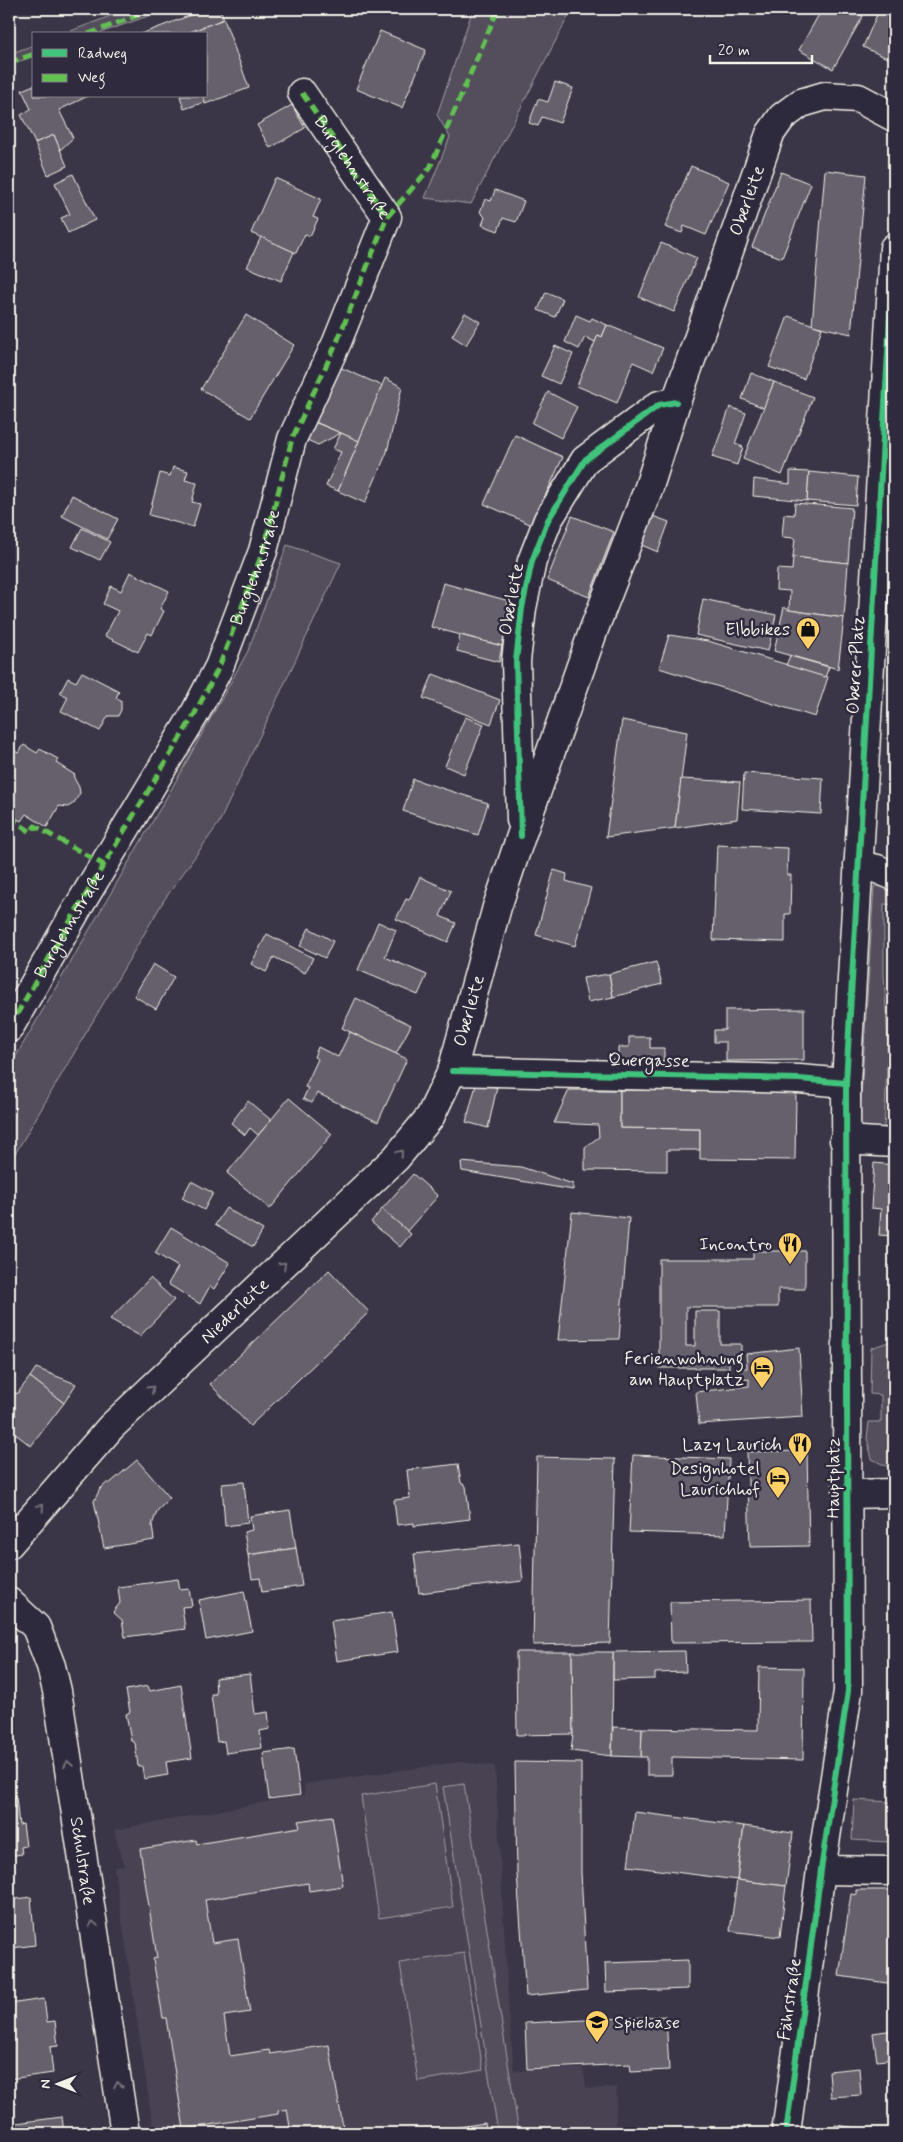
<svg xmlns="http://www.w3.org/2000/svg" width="903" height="2142" viewBox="0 0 903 2142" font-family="Mynerve,sans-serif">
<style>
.built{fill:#484352}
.green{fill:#534e5c;stroke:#a4a0a2}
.building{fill:#65616c;stroke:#f4f1e8}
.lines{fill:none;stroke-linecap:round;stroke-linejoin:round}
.minor-casing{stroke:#f4f1e8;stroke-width:31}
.minor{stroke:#2f2a3d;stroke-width:28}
.quiet{stroke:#63c152;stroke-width:5;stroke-dasharray:10 5;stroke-linecap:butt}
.cycleway-casing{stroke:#2f2a3d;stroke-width:9}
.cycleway{stroke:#40c37c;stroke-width:6}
.oneway{stroke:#747079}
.labels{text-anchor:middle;stroke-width:5;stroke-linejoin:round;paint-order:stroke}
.street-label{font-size:18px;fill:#f4f1e8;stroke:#2f2a3d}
.poi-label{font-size:18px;fill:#f4f1e8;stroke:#2f2a3d;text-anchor:end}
</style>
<rect width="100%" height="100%" fill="#3b3647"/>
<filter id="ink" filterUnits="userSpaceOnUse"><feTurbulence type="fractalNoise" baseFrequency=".02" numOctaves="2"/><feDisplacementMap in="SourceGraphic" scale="10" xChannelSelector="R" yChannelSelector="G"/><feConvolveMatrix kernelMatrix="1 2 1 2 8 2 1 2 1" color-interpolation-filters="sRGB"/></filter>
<g filter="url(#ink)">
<polygon class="built" points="459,1762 495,1766 508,2002 514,2071 583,2068 586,2087 590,2089 617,2087 615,2133 154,2133 114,1867 124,1866 114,1830 304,1795 304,1784"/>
<g class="green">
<polygon points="129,9 168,9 97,34 63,34"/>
<polygon points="473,9 572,9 471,204 425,198 450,137 437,115"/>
<polygon points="34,45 34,56 9,65 9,54"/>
<polygon points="287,545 341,563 219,823 164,900 9,1164 9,1068 172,788 248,651"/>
<polygon points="874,886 885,887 894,892 894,905 884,904 884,975 888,1044 884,1131 859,1130"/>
<polygon points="894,1340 894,1467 888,1467 872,1459 867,1438 869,1422 881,1422 881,1395 870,1394 871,1348"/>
<polygon points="435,1784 453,1907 379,1918 361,1796"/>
<polygon points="464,1784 519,2133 498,2133 443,1787"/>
<polygon points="854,1800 891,1802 889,1842 852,1840"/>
<polygon points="464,1953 483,2070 418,2081 400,1963"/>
</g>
<g class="building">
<polygon points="207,9 220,9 224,19 185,34 141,34"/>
<polygon points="822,9 850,9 863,16 833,69 799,50"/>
<polygon points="878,12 894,18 894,35 887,58 863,47"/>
<polygon points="224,19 249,88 205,104 203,96 206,96 206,34 185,34"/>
<polygon points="380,31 426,50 402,108 356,89"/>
<polygon points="555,82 573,88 560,123 542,117 538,126 529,123 538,99 548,102"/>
<polygon points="34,85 34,96 88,96 59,110 73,138 60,150 54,135 35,143 21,115 31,109 22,90"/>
<polygon points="180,96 203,96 205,102 184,109"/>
<polygon points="292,105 305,128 270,148 257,125"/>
<polygon points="54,135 67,166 48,175 35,143"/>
<polygon points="691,166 729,182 706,235 684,226 682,233 665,227"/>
<polygon points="825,170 866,175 851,334 812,325"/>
<polygon points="781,172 811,184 782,258 752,247"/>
<polygon points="73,174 95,220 68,233 61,218 70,214 55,183"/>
<polygon points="275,178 321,199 313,217 318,219 310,236 305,234 296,253 251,233"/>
<polygon points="495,190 524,201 516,222 503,218 498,231 482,225 485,217 480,212 485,199 491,201"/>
<polygon points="261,237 294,252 281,281 247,267"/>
<polygon points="661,243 697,258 674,312 639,297"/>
<polygon points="546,292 563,299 555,317 538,310"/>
<polygon points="465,313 480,322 466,345 452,336"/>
<polygon points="246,315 294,345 250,418 201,389"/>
<polygon points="576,315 590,321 592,318 607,325 602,337 598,335 595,342 585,337 579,349 565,342"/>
<polygon points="788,316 822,328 804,379 769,367"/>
<polygon points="607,325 663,348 653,371 633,362 617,403 577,386 595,342 598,335 602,337"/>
<polygon points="555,346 573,354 559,384 541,376"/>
<polygon points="337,366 383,386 359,441 313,421"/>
<polygon points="751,373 774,382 764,408 742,399"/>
<polygon points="385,378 402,387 387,452 365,503 338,491"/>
<polygon points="774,382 813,397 782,475 743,459"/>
<polygon points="548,392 577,407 561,438 532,423"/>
<polygon points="730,407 746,413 735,444 743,447 737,465 712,457"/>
<polygon points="314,422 341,433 318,445 305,439"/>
<polygon points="341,433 359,441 338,491 326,486 341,452 333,449"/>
<polygon points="515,435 563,457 532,525 484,504"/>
<polygon points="173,467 188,471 185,480 197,483 192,502 200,504 193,527 149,515 160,473 170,476"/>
<polygon points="790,471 809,472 807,501 753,496 754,479 790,484"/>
<polygon points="809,472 858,477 856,505 807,501"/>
<polygon points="72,495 118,519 107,539 62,516"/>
<polygon points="795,503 852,508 848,563 793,557 795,538 782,537 784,514 794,515"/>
<polygon points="650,515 669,522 658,552 639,544"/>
<polygon points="572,516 614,532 589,597 547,580"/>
<polygon points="82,528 110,542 100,560 72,547"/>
<polygon points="793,557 848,563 844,618 789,610 790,591 776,590 777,569 792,570"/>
<polygon points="130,572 169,591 160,609 164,611 152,635 148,633 138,652 105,636 118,611 103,604 111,586 121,591"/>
<polygon points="443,583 513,602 502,646 431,627"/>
<polygon points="703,599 776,615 768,651 696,635"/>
<polygon points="784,607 789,610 844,618 838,669 774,651"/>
<polygon points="460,635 502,646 499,662 457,651"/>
<polygon points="669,635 708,641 828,677 815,717 659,668"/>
<polygon points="790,656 829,667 825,677 786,665"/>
<polygon points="82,672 119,691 116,698 121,701 121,710 118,716 108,716 100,731 61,711 68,697 60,693 68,678 76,682"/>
<polygon points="433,674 500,700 491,724 423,698"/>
<polygon points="9,678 14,681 9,691"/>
<polygon points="465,717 484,724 464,774 445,766"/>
<polygon points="622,720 687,732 675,828 606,837"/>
<polygon points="24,745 37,753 40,749 58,759 56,763 75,775 74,778 79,787 80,793 74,803 68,807 59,806 47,827 26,814 21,821 9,814 9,759 14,750 18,753"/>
<polygon points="744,773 823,778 821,814 742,809"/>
<polygon points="413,779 488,803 478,835 403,811"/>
<polygon points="681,779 740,782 737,819 675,828"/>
<polygon points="717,845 788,848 787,875 791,875 790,914 785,914 785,942 713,940"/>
<polygon points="554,870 567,874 566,881 591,888 575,946 536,935"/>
<polygon points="420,877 451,891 440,916 456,923 448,942 396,919 406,899 409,900"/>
<polygon points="378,922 396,930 385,957 427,975 418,995 358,970"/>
<polygon points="309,928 333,941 325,958 300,946"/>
<polygon points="267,934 313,958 305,973 274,957 266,972 251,964"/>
<polygon points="656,962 662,984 613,997 609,974"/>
<polygon points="153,964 174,977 156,1009 134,996"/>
<polygon points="609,974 613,997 588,1002 583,978"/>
<polygon points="356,998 411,1025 396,1054 342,1028"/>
<polygon points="804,1009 804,1060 726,1061 726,1042 714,1042 714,1030 725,1030 725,1010"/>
<polygon points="350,1032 407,1059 378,1122 317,1093 312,1103 303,1099 308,1088 305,1087 318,1059 314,1057 318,1047 338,1057"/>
<polygon points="629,1037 650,1037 650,1048 664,1048 664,1061 618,1061 618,1047 629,1047"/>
<polygon points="476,1085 497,1087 488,1128 466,1122"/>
<polygon points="569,1090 620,1090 620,1128 700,1129 700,1150 667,1150 667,1171 585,1170 585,1147 599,1137 598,1125 554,1123"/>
<polygon points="620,1090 796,1092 795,1160 700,1159 700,1129 620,1128"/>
<polygon points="289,1098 332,1134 270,1209 227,1173"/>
<polygon points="248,1101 271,1120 258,1135 250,1128 245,1135 231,1123"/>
<polygon points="461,1162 521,1167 573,1184 573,1190 462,1171"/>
<polygon points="874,1163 894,1165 894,1236 879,1235 881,1209 871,1208"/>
<polygon points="413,1174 438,1196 407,1231 382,1209"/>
<polygon points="191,1181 213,1193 204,1210 182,1198"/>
<polygon points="226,1208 263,1230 253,1247 215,1225"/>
<polygon points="382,1209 411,1234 400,1247 371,1222"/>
<polygon points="572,1212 629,1218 619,1339 558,1340"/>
<polygon points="171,1227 230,1263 214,1289 210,1286 200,1304 168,1284 178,1267 155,1253"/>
<polygon points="753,1251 805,1251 805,1289 778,1289 778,1307 686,1307 686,1346 695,1346 695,1311 720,1311 720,1344 741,1344 741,1359 729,1359 729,1368 659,1368 659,1259 753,1259"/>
<polygon points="329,1270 369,1312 250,1426 210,1384"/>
<polygon points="150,1278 174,1300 140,1336 110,1319"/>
<polygon points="799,1348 803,1417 699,1424 696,1392 749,1386 749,1379 741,1380 739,1368 747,1368 746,1354"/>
<polygon points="36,1368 76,1384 64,1403 30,1377"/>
<polygon points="30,1377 64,1403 31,1446 9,1429 9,1388 17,1394"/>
<polygon points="807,1451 809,1546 750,1547 747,1452"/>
<polygon points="633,1455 729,1459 725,1535 629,1532"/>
<polygon points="537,1457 615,1459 610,1643 533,1645"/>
<polygon points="137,1460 170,1498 157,1511 152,1525 154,1540 104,1548 94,1501 100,1489 108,1482 109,1484"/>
<polygon points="458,1464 461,1483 466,1486 470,1519 414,1526 414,1523 397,1525 394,1500 410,1498 407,1470"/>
<polygon points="244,1482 248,1523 225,1526 222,1484"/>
<polygon points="290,1510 296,1548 248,1555 244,1532 252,1530 250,1516"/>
<polygon points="519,1543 523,1581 419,1593 414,1554"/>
<polygon points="296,1548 302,1586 262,1592 260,1578 252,1579 248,1555"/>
<polygon points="178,1579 180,1590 189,1589 192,1606 182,1607 185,1629 125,1637 122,1620 113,1612 120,1603 118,1587"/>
<polygon points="244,1591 252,1631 206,1640 199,1600"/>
<polygon points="811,1600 812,1642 671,1643 670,1602"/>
<polygon points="392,1612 398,1652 337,1661 331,1621"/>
<polygon points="685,1651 686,1672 655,1673 655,1679 613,1680 613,1652"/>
<polygon points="516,1652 572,1652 573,1734 517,1735"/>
<polygon points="572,1652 613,1652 612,1756 571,1751 573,1734"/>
<polygon points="759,1667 804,1668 803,1760 672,1757 672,1775 647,1775 647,1757 641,1757 642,1728 758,1730"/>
<polygon points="250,1674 255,1714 268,1712 270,1729 260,1731 262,1748 226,1753 224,1741 217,1742 211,1694 216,1694 215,1678"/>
<polygon points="181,1685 192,1758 166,1762 168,1775 144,1779 142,1766 138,1766 135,1743 131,1741 126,1714 130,1712 126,1690 148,1686 150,1691"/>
<polygon points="613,1727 642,1728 641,1757 612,1756"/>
<polygon points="294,1749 300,1795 269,1799 263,1753"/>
<polygon points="515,1762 581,1763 581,1872 587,1990 526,1996 517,1874"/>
<polygon points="16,1797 19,1825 23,1824 26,1846 21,1847 22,1854 9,1856 9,1798"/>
<polygon points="635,1812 744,1826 737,1880 628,1866"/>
<polygon points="332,1816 343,1886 309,1891 308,1883 205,1900 212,1943 238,1939 250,2012 224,2016 230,2056 269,2050 270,2054 329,2045 344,2133 291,2133 287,2109 278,2111 278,2114 184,2129 166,2018 163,2018 153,1959 157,1958 140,1849 196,1840 197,1844 300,1827 298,1821"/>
<polygon points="744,1826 793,1833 786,1886 737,1880"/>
<polygon points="737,1880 786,1886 780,1937 730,1931"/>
<polygon points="856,1890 894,1890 894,1984 839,1976 851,1894 856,1895"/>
<polygon points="31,1897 35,1945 12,1948 13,1960 9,1961 9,1900"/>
<polygon points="688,1960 688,1989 606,1992 605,1963"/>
<polygon points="44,1999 47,2022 55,2021 58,2046 50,2047 53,2073 9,2079 9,2004"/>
<polygon points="666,2016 669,2070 631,2072 630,2064 527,2069 525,2023"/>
<polygon points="894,2030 894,2059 877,2061 873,2033"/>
<polygon points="859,2068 861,2095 831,2097 829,2071"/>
<polygon points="62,2117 64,2133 9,2133 9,2124"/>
<polygon points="485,2123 487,2133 419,2133"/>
<polygon points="835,2125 894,2133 834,2133"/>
</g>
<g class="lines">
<g class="minor-casing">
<g id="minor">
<polyline points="521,820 516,661 522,608 532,561 548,520 585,460 659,405 676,402"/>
<polyline points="858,865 877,869 894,876"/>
<polyline points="9,1028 76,911 194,715 219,667 263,551 292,439 337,342 387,217 302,93"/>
<polyline points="452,1071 799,1079 846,1083"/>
<polyline points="844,1140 894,1143"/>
<polyline points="848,1494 894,1493"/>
<path id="s1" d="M9,1544l102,-117 285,-269 34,-41 22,-46 45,-164 24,-71 73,-207 55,-142 27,-85 94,-268 12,-17 19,-14 24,-7 33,2 36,19"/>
<path id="s2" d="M9,1602l27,25 15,39 6,25 68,442"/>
<polyline points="821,1870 894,1871"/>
<polyline points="786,2133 821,1870 848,1691 846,1083 894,248"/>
</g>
</g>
<use href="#minor" class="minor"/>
<g class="quiet">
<polyline points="88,34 155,9"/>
<polyline points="9,63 34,54"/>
<path id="s3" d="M302,93l85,124"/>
<polyline points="9,817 31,832 35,826 104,865"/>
<path id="s4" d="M9,1028l67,-117 118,-196 25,-48 44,-116 29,-112 45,-97 50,-125 43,-49 68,-159"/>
</g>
<g class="cycleway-casing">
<g id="cycleway">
<polyline points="521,836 516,661 522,608 532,561 548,520 585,460 659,405 676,402"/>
<polyline points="452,1071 799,1079 846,1083"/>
<polyline points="786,2133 821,1870 848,1691 846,1083 894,248"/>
</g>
</g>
<use href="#cycleway" class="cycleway"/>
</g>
<defs><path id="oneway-chevron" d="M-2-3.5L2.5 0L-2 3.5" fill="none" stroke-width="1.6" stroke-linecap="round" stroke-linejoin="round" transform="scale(1.25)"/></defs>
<g class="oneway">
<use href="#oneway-chevron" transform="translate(400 1153) rotate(-50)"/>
<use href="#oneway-chevron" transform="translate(283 1265) rotate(-43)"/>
<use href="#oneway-chevron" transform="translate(151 1389) rotate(-43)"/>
<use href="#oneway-chevron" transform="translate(41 1507) rotate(-49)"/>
<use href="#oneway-chevron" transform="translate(68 1764) rotate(-99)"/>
<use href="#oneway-chevron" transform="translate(93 1924) rotate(-99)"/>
<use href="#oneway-chevron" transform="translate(118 2085) rotate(-99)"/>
</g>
</g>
<defs>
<g id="shop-pin" transform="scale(1.25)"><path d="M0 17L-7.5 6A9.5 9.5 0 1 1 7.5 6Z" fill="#ffd166" stroke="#2f2a3d"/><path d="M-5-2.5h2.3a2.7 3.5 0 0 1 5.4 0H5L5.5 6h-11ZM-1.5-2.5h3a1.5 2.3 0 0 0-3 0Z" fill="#111"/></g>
<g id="restaurant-pin" transform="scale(1.25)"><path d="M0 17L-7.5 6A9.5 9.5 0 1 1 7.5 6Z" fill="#ffd166" stroke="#2f2a3d"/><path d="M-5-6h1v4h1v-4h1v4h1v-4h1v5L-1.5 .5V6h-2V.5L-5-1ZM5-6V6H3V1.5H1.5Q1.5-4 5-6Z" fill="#111"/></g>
<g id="hotel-pin" transform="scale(1.25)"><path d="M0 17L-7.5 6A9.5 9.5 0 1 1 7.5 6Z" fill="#ffd166" stroke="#2f2a3d"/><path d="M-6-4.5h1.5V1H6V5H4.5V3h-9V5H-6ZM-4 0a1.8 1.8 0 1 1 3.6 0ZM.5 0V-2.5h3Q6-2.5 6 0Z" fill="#111"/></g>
<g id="school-pin" transform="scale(1.25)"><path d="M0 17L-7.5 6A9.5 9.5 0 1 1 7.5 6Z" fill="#ffd166" stroke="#2f2a3d"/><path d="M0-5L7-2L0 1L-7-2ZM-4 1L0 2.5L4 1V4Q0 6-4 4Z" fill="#111"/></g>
</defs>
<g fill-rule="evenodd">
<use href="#shop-pin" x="808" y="629"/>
<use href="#restaurant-pin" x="790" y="1244"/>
<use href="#hotel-pin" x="762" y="1368"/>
<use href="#restaurant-pin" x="800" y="1444"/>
<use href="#hotel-pin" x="778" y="1478"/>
<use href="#school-pin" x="597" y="2022"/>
</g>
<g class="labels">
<g class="street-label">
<text dy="6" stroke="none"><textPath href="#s3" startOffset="90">Burglehnstraße</textPath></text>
<text dy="6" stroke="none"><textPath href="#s1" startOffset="1571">Oberleite</textPath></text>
<text dy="6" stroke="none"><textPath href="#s4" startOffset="524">Burglehnstraße</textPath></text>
<text transform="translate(511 599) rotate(-80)" y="6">Oberleite</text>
<text transform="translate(855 665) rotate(-87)" y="6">Oberer Platz</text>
<text dy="6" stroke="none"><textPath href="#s4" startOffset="120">Burglehnstraße</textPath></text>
<text dy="6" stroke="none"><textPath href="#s1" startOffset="714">Oberleite</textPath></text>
<text transform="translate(649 1060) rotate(1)" y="6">Quergasse</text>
<text dy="6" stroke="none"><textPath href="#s1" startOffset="325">Niederleite</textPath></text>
<text transform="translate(833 1478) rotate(-90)" y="6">Hauptplatz</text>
<text dy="6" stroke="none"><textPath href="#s2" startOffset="276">Schulstraße</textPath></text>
<text transform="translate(789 1999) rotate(-82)" y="6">Fährstraße</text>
</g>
<g class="poi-label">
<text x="790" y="635">Elbbikes</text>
<text x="772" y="1250">Incontro</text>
<text x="744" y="1364">Ferienwohnung<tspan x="744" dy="21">am Hauptplatz</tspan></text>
<text x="782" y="1450">Lazy Laurich</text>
<text x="760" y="1474">Designhotel<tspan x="760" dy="21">Laurichhof</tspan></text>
<text x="614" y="2028" text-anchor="start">Spieloase</text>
</g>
</g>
<rect width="903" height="2142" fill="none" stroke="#2f2a3d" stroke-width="30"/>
<rect x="15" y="15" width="873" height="2112" fill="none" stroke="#f4f1e8" stroke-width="2" filter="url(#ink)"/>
<rect x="32" y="32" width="175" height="65" fill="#2f2a3d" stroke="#7e7a81"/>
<rect x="42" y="49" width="25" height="8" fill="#40c37c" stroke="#7e7a81"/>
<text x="78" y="58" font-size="15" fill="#f4f1e8">Radweg</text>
<rect x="42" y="74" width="25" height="8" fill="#63c152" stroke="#7e7a81"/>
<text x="78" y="82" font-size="15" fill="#f4f1e8">Weg</text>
<g transform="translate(58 2084) rotate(270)" stroke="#2f2a3d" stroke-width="4" paint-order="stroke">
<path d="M0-4L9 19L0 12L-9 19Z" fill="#f4f1e8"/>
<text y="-8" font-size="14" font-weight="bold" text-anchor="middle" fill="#f4f1e8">N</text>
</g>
<path d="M710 55v8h102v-8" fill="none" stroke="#f4f1e8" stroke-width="2.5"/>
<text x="718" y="55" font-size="15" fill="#f4f1e8" stroke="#2f2a3d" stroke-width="4" paint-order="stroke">20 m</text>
</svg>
